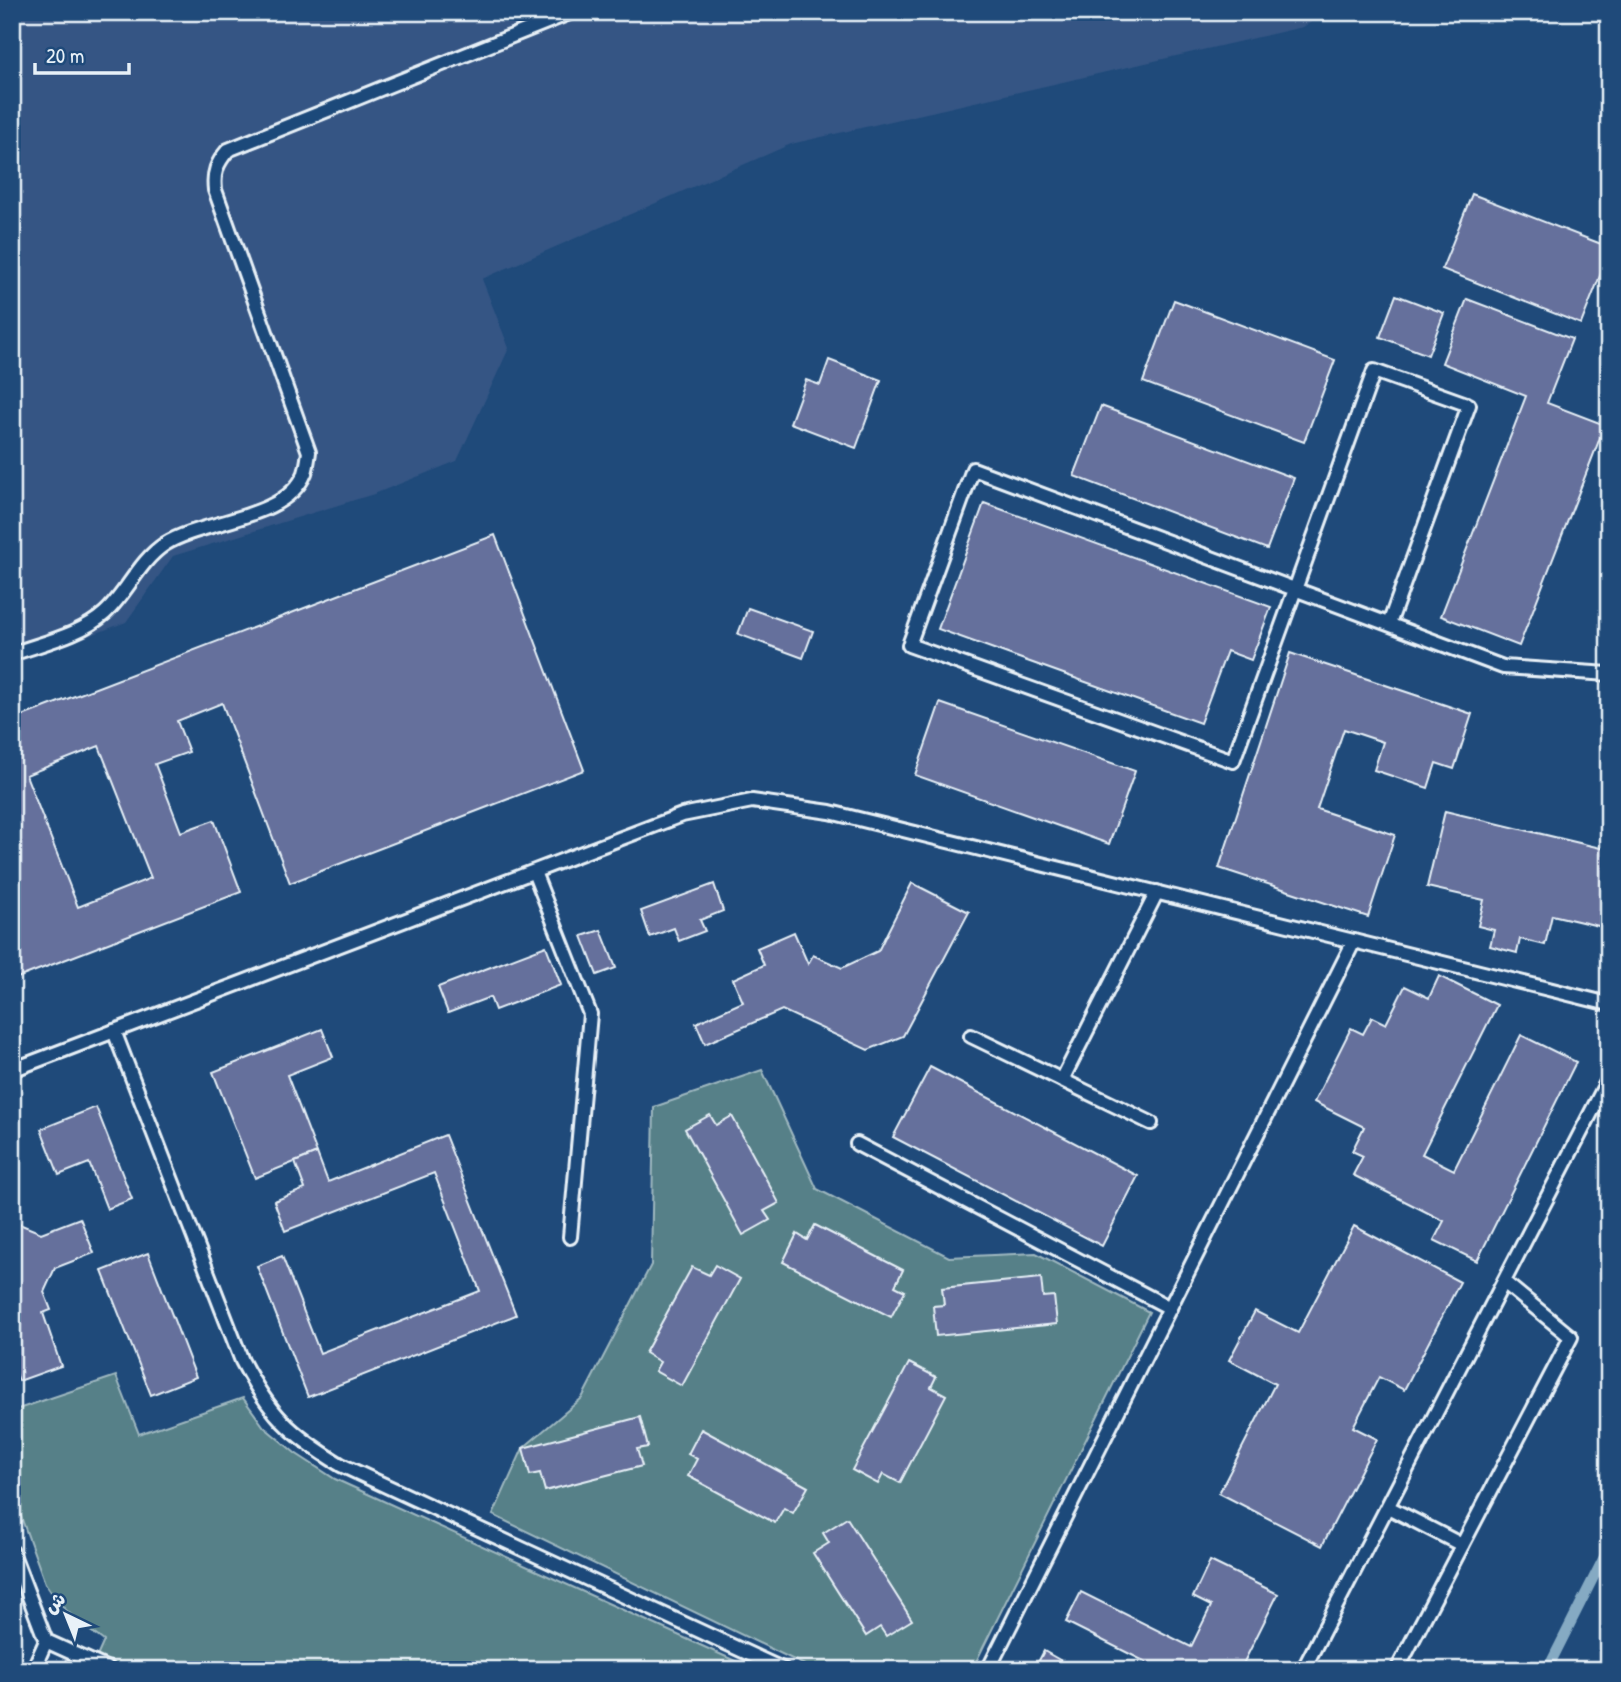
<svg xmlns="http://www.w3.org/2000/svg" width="1621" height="1682" viewBox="0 0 1621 1682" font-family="'Patrick Hand','Playpen Sans Arabic',sans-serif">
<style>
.built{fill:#345584}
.green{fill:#568088;stroke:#9fb8c0;stroke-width:2}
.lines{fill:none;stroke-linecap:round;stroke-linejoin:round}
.stream{stroke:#85aac3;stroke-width:10}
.building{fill:#65709c;stroke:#e8f1f8;stroke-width:2;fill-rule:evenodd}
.lane-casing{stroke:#e8f1f8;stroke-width:18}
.lane{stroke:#1f4a7a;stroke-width:12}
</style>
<rect width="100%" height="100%" fill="#1f4a7a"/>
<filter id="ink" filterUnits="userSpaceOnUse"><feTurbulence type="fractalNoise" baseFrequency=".0143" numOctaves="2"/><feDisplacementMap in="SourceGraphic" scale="14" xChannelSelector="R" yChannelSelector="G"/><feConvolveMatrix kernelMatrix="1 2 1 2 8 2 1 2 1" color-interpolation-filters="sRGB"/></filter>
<g filter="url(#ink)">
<polygon class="built" points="12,12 1328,12 1303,27 791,144 482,279 509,348 457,461 374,494 173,556 126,622 12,665"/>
<g class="green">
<polygon points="762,1070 817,1189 949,1257 1036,1253 1149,1312 972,1670 815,1670 493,1515 523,1448 582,1398 651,1265 654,1107"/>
<polygon points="116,1376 139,1434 243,1398 264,1427 295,1453 335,1479 755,1670 91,1670 104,1641 77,1621 59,1603 45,1583 12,1492 12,1411"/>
</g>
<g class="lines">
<polyline class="stream" points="1547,1670 1609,1547"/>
</g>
<g class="building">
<polygon points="1472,194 1609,247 1609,253 1581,324 1442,269"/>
<polygon points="1396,295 1444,313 1428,355 1380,337"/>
<polygon points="1467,299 1572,339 1547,403 1605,425 1519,646 1441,616 1526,396 1442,363"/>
<polygon points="1174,300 1335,360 1304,442 1143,382"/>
<polygon points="829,360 881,380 856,448 790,423 806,380 820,385"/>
<polygon points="1101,406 1294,478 1267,549 1074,476"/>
<polygon points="984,503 1271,607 1251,660 1227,651 1200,723 938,629"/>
<path d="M495,535l89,235 -294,113 -68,-180 -45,18 12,31 -34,12 26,68 33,-12 27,72 -229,88v-260zM99,746l52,132 -73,29 -52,-132z"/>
<polygon points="748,608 813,631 803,658 738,634"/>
<polygon points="1290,653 1472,714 1454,769 1436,763 1428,788 1374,770 1383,742 1344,729 1317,809 1395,835 1368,917 1219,868"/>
<polygon points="940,703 1135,771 1109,844 915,775"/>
<polygon points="1445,811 1609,850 1609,904 1603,927 1552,915 1545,945 1520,939 1517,953 1490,946 1494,930 1478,926 1484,900 1427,887"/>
<polygon points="912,883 969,912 903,1036 868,1050 782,1010 705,1044 696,1023 743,1002 733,979 764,965 757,948 794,932 808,964 813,955 842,968 878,951"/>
<polygon points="714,884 723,911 700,920 705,931 679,941 674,928 650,937 641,911"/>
<polygon points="601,930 616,968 597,975 582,936"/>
<polygon points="546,946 561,985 495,1010 490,997 448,1013 438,987"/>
<polygon points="1439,976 1497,1005 1422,1154 1454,1170 1521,1035 1576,1062 1477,1261 1434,1240 1444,1221 1353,1175 1363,1156 1352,1151 1364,1127 1314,1102 1351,1028 1363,1034 1372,1017 1386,1024 1405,986 1429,998"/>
<polygon points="322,1029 333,1057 287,1075 317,1153 255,1178 213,1072"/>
<polygon points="930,1067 1138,1176 1102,1246 893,1137"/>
<polygon points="96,1107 132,1199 107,1209 89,1163 59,1175 41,1129"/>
<polygon points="710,1115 716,1125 732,1116 779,1203 764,1211 770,1220 743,1235 685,1129"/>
<polygon points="445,1135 516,1315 308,1397 257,1266 282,1256 320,1353 480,1291 434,1173 285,1231 274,1201 305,1189 295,1162 317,1153 328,1182"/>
<polygon points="80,1218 94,1253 55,1268 44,1292 51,1310 43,1313 61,1366 19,1381 12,1362 12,1221 41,1233"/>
<polygon points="815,1225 903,1270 895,1286 905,1291 891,1317 783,1262 797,1234 807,1240"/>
<polygon points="1354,1226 1460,1282 1404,1390 1379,1377 1353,1427 1377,1439 1322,1546 1219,1493 1275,1384 1229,1360 1255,1311 1298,1333"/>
<polygon points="148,1253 196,1377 151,1395 102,1271"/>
<polygon points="715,1265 740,1279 682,1386 655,1371 660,1362 645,1353 692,1267 709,1275"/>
<polygon points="1041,1278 1043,1297 1054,1296 1057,1324 936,1336 933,1306 944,1305 942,1288"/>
<polygon points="909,1363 936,1377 931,1387 946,1395 900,1483 883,1474 878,1484 852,1470"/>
<polygon points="640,1417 648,1447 637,1449 642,1466 545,1491 540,1473 530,1475 523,1448"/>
<polygon points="701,1429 808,1487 793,1513 784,1508 775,1523 688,1476 697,1459 688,1454"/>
<polygon points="847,1518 912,1620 886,1636 880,1627 866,1636 813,1553 829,1543 823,1533"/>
<polygon points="1210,1561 1278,1594 1243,1664 1255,1670 1144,1670 1146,1662 1066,1622 1081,1592 1191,1647 1211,1606 1193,1597"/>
<polygon points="1044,1651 1065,1663 1061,1670 1034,1670"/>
</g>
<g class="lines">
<g class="lane-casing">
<g id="lane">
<polyline points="1389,624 1469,405 1374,371 1233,761 909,645 973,469 1503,667 1609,674"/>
<path d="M12,654c30,-11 69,-19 93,-41 22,-20 34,-52 60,-69 38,-24 121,-24 140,-71 2,-6 3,-14 4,-21l-94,-262c-2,-18 2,-27 13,-40l344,-138"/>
<polyline points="534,872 590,1014 570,1237"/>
<path d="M114,1031l128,330c29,55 47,72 99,104l443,205"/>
<polyline points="971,1036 1151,1123"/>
<polyline points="12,1070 682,815 752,801 830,812 1609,1004"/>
<polyline points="1062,1080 1157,892"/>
<polyline points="857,1144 1170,1308"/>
<polyline points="1388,1507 1462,1545"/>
<polyline points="12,1552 46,1641 110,1670"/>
<polyline points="33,1670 46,1641"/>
<polyline points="988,1670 1354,941"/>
<polyline points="1303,1670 1609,1078"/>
<polyline points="1397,1670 1571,1337 1504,1282"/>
</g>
</g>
<use href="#lane" class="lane"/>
</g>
</g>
<rect width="1621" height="1682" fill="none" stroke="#1f4a7a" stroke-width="42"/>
<rect x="21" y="21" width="1579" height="1640" fill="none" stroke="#e8f1f8" stroke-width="2.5" filter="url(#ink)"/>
<g transform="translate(66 1615) rotate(317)" stroke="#1f4a7a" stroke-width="5" paint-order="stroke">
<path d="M0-5L12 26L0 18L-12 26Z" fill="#e8f1f8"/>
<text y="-10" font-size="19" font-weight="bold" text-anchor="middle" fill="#e8f1f8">ش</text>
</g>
<path d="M35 63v10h94v-10" fill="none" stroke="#e8f1f8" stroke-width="3.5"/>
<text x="46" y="63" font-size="21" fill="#e8f1f8" stroke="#1f4a7a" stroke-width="5" paint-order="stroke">20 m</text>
</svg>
